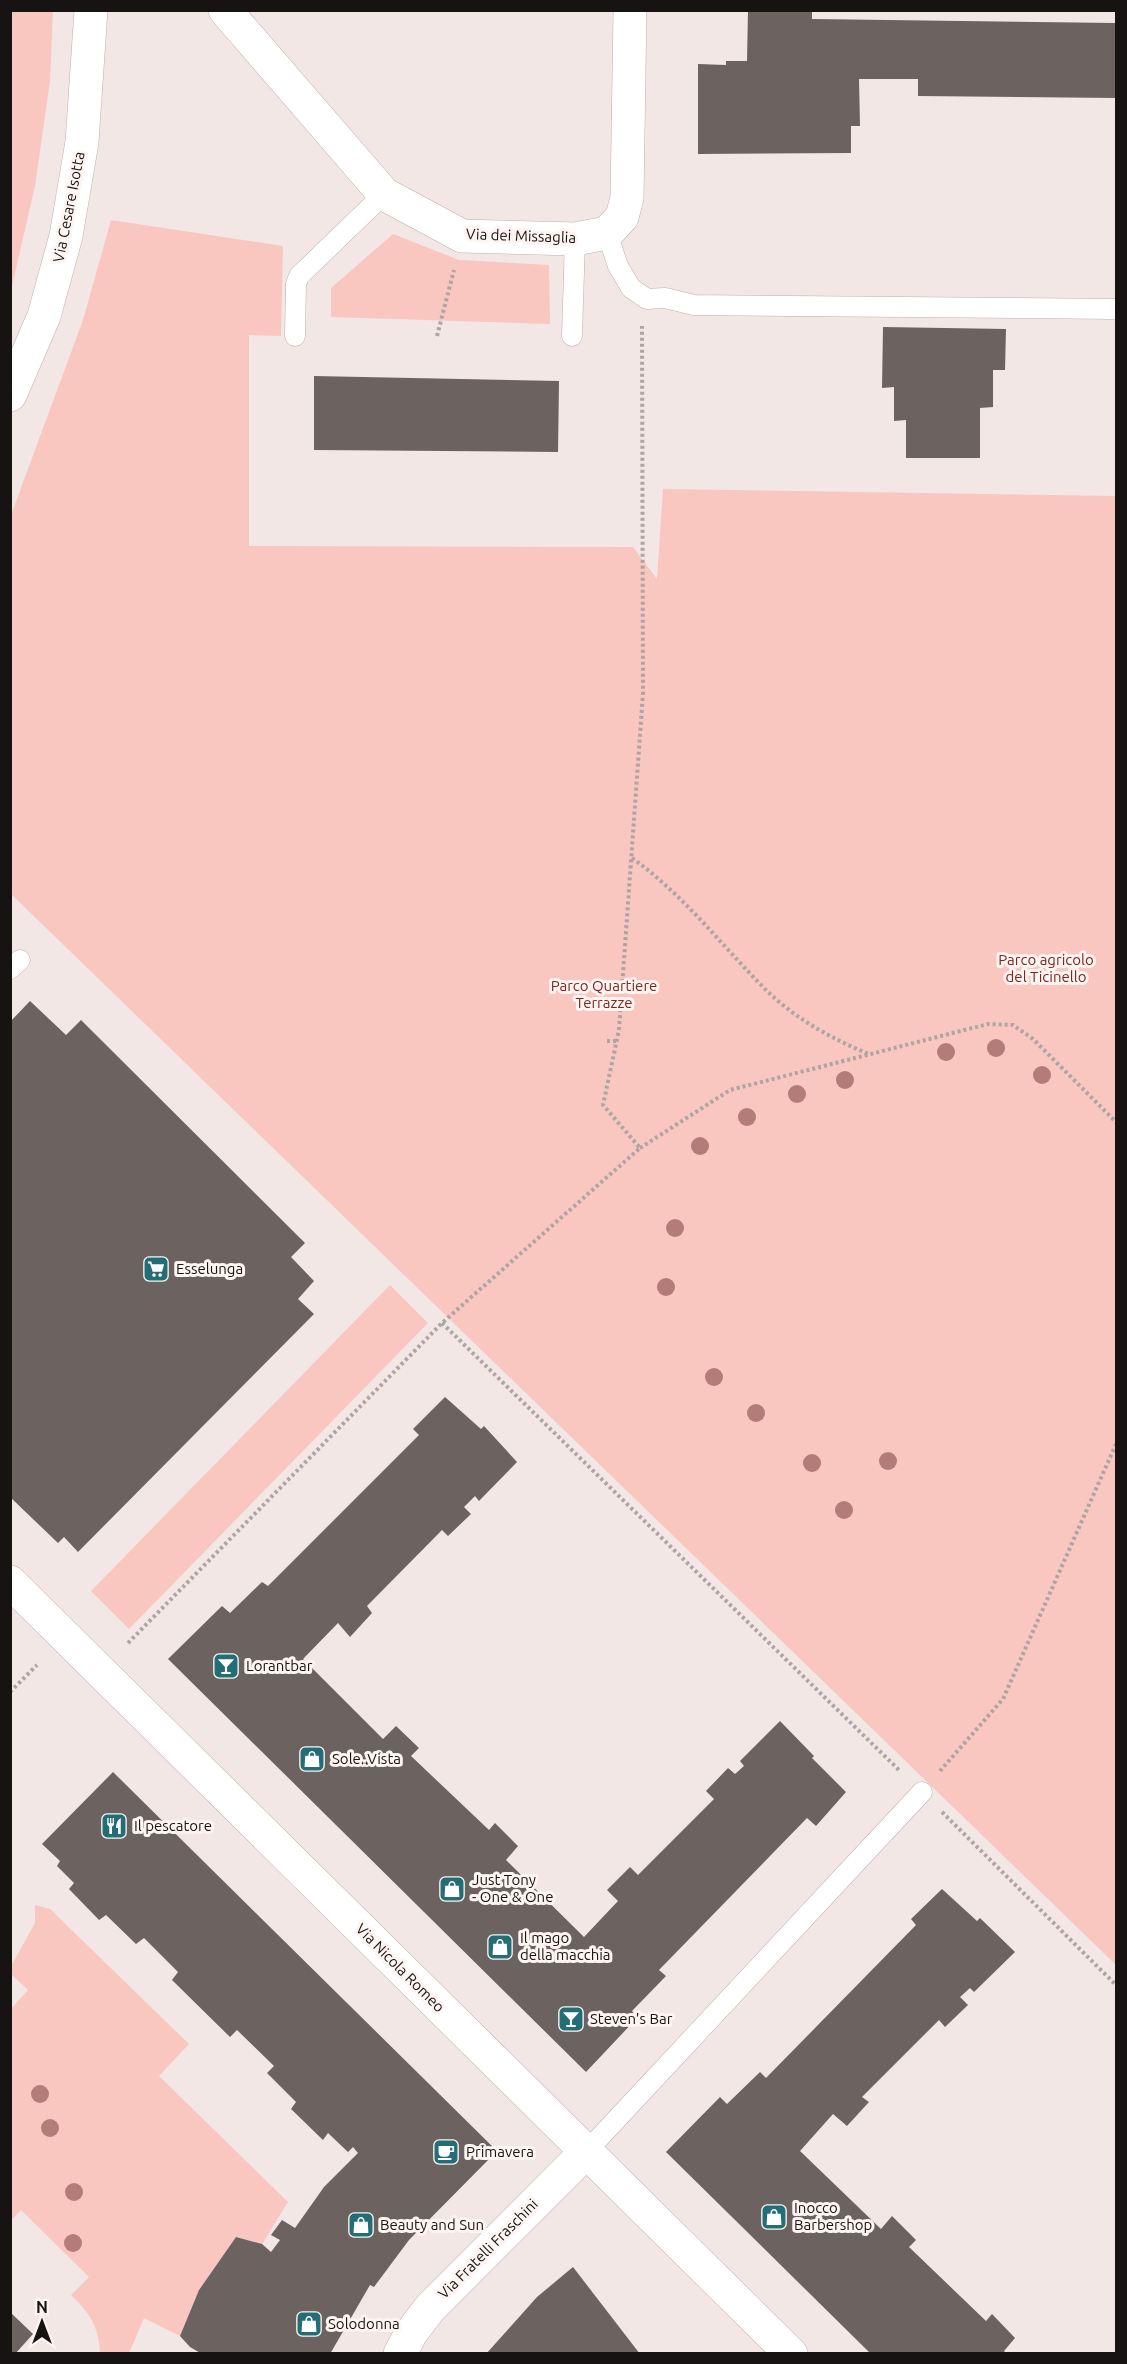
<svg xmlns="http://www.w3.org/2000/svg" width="1127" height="2364" viewBox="0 0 1127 2364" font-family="Ubuntu,sans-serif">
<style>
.green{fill:#f9c7bf}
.building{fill:#6c6260}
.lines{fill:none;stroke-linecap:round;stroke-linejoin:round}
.lane-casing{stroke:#bcb1af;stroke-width:21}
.street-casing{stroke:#bcb1af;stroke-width:34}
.path{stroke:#ada4a3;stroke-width:4;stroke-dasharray:3 3;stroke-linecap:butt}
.lane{stroke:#fff;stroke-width:20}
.street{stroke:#fff;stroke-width:33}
.tree{fill:#b37c78}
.labels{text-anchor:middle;stroke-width:6;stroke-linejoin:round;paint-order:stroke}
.street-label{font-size:15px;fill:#161312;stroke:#fef5f3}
.park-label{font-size:15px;fill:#7f241e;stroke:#fef5f3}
.poi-label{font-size:15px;fill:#161312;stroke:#fef5f3;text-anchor:start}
</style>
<rect width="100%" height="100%" fill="#f2e7e5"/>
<g class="green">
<polygon points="11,10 53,11 50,81 35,186 11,290"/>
<polygon points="111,220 283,246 281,336 249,335 249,546 633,547 657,579 663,489 1116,496 1116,1965 11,894 11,515 83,320"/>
<polygon points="393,234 459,260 549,265 550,324 331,317 331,288"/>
<polygon points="390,1285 428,1323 129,1629 91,1591"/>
<path d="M35,1905l15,4 139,135 -30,32 129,126 -26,42 -26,-7 -37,53 -19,46 -36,-18 -15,35h-29c-1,-26 -10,-40 -29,-58l18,-18 -68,-67 -10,10v-211l17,-19 -17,-16 -1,-6 25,-45z"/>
</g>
<g class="building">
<polygon points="748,10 812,10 812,19 1116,23 1116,98 918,96 918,79 859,79 860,126 851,126 851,153 698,154 698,64 726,65 726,61 747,61"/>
<polygon points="883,327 1006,329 1005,370 993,370 993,407 980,408 980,458 906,458 906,420 894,421 894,387 882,388"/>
<polygon points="314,376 559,381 558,452 314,450"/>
<polygon points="30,1001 66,1035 81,1020 305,1243 291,1257 314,1281 298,1299 314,1314 78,1552 64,1537 58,1543 10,1497 10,1022"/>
<polygon points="445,1397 481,1429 484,1426 517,1462 479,1501 475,1496 464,1507 471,1514 448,1536 442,1530 367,1606 372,1613 350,1637 338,1623 303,1659 383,1739 396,1726 419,1748 411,1756 489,1830 495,1823 518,1846 506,1860 584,1937 618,1901 607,1890 630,1867 638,1875 714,1799 706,1791 728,1768 735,1774 744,1766 740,1761 780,1721 814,1756 812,1758 846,1792 816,1826 807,1818 659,1970 666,1976 632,2011 637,2018 586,2072 168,1659 222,1606 230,1613 262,1582 268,1586 419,1435 413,1429"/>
<polygon points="113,1772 497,2151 409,2240 374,2287 370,2285 330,2354 202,2354 190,2347 180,2336 199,2290 236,2237 262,2244 271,2252 280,2240 271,2235 282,2220 295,2228 324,2187 358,2153 353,2147 348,2152 328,2133 323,2140 291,2109 296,2102 267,2073 274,2066 237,2030 230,2037 172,1980 178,1972 144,1938 136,1944 106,1915 99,1920 69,1889 74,1883 57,1866 60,1861 42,1844"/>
<polygon points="942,1889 977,1921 980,1918 1015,1952 974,1992 970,1988 960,1997 968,2005 945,2027 939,2020 862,2097 869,2102 847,2126 833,2114 800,2151 881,2229 892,2216 916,2240 909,2247 986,2321 992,2314 1015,2338 1004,2351 1007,2354 871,2354 666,2152 720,2097 727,2104 760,2072 766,2078 916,1925 911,1919"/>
<polygon points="573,2267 640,2354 486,2354 537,2297"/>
<polygon points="10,2312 33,2334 15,2354 10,2354"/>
</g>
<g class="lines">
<g class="lane-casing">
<g id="lane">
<polyline points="607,233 618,266 631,288 647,299 665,298 694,305 1116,309"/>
<polyline points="295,336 296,284 299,276 384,194"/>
<polyline points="572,336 575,239"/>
<polyline points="10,969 20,960"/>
<polyline points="586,2152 922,1792"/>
</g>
</g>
<g class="street-casing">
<g id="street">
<polyline points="225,10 384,194 462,236 575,239 607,233 622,217 627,198 630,10"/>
<polyline points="10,395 44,316 66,236 82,142 91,10"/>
<polyline points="10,1582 791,2354"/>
<polyline points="400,2354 411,2333 430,2308 586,2152"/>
</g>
</g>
<g class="path">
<polyline points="437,336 454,270"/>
<path d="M632,858c52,37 90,88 135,133 29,28 65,48 102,63"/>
<polyline points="607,1041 616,1041"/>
<polyline points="640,1148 730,1090 988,1024 1013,1025 1033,1039 1116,1122"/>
<polyline points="442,1323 900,1771"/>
<polyline points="128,1643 442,1323 640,1148 603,1105 619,1030 643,693 642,326"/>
<polyline points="10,1692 37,1665"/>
<polyline points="940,1771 1003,1699 1116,1444"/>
<polyline points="942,1812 1116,1985"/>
</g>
<use href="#lane" class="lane"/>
<use href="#street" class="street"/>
</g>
<g class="tree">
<circle cx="996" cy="1048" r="9"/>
<circle cx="946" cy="1052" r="9"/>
<circle cx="1042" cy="1075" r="9"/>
<circle cx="845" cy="1080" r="9"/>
<circle cx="797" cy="1094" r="9"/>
<circle cx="747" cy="1117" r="9"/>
<circle cx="700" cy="1146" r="9"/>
<circle cx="675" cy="1228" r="9"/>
<circle cx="666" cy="1287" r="9"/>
<circle cx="714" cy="1377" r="9"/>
<circle cx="756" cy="1413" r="9"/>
<circle cx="888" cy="1461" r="9"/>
<circle cx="812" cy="1463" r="9"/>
<circle cx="844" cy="1510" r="9"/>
<circle cx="40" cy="2094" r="9"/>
<circle cx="50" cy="2128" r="9"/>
<circle cx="74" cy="2192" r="9"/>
<circle cx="73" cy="2243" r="9"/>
</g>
<defs>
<g id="supermarket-square" transform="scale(1.35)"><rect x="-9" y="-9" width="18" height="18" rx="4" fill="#236d77" stroke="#fef5f3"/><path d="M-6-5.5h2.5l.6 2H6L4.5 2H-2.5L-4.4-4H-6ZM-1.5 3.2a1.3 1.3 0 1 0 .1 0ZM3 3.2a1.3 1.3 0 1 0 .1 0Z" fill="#fff"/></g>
<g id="bar-square" transform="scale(1.35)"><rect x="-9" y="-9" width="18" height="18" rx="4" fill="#236d77" stroke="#fef5f3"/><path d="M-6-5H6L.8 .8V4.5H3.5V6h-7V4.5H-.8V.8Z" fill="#fff"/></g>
<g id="shop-square" transform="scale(1.35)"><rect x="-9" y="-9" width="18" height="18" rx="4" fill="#236d77" stroke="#fef5f3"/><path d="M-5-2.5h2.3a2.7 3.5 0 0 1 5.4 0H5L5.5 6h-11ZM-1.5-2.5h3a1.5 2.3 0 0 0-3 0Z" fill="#fff"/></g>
<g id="restaurant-square" transform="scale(1.35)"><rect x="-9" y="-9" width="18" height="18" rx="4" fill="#236d77" stroke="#fef5f3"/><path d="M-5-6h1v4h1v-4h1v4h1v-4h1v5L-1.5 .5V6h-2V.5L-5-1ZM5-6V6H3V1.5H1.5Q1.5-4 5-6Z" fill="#fff"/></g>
<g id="cafe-square" transform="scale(1.35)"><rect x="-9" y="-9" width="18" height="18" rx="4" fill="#236d77" stroke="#fef5f3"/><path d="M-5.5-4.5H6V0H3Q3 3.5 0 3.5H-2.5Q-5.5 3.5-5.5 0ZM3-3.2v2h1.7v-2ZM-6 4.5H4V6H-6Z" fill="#fff"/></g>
</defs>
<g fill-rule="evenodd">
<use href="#supermarket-square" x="156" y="1269"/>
<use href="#bar-square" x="226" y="1666"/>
<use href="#shop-square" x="312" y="1759"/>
<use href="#restaurant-square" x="114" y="1826"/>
<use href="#shop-square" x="452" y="1889"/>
<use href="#shop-square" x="500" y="1947"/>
<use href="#bar-square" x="571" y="2019"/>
<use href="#cafe-square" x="446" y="2152"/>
<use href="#shop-square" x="774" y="2217"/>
<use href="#shop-square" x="361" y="2225"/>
<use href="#shop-square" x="309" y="2324"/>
</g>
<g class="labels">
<g class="street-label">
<text transform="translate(69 207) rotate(-79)" y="5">Via Cesare Isotta</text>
<text transform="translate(521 236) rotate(2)" y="5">Via dei Missaglia</text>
<text transform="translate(400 1968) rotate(45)" y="5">Via Nicola Romeo</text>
<text transform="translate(488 2249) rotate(-45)" y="5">Via Fratelli Fraschini</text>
</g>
<g class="park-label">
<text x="1046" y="965">Parco agricolo<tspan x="1046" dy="17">del Ticinello</tspan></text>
<text x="604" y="991">Parco Quartiere<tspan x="604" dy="17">Terrazze</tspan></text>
</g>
<g class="poi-label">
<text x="176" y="1274">Esselunga</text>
<text x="246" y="1671">Lorantbar</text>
<text x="332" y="1764">Sole..Vista</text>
<text x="134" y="1831">Il pescatore</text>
<text x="472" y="1885">Just Tony<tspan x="472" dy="17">- One &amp; One</tspan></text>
<text x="520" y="1943">Il mago<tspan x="520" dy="17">della macchia</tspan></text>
<text x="590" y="2024">Steven's Bar</text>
<text x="466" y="2157">Primavera</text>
<text x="794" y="2213">Inocco<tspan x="794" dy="17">Barbershop</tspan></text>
<text x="380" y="2230">Beauty and Sun</text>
<text x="328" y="2329">Solodonna</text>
</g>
</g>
<rect width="1127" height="2364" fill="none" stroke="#161312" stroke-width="24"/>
<g transform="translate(42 2322)" stroke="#fef5f3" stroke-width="4.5" paint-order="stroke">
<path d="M0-4.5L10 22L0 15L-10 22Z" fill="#161312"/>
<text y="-9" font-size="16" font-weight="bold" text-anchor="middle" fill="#161312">N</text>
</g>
</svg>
